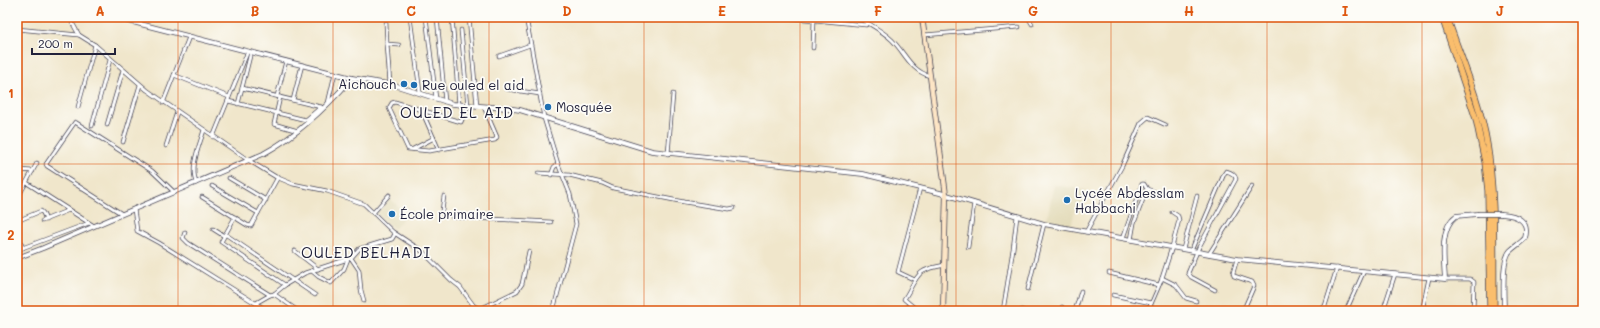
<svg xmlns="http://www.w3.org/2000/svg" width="1600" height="328" viewBox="0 0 1600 328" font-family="Mali,sans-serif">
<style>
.built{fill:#e3dbba}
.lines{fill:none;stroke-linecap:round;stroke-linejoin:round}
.minor-casing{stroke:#413f51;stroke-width:4.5}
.tertiary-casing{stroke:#413f51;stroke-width:5.5}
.secondary-casing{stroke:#413f51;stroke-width:6}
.motorway-casing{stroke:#413f51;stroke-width:7}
.minor{stroke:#fff;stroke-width:3}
.tertiary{stroke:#fff;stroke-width:4}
.secondary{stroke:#fde5c5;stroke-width:4.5}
.motorway{stroke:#fabe6d;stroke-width:5.5}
.tertiary-bridge-casing{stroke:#413f51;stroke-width:5.5;stroke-linecap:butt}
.tertiary-bridge{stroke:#fff;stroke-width:4}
.grid{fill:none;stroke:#de560e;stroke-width:1;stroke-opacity:0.55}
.poi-dot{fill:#1f6fb2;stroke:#fdfcf7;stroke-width:1.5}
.labels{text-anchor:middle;stroke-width:3.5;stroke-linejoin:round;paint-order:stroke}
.poi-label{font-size:13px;fill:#22223b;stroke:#fdfcf7;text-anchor:start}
.quarter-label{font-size:15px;letter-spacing:1px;fill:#22223b;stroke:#fdfcf7}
.neatline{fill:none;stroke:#de560e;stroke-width:1.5}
.grid-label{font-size:13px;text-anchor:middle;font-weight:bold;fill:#de560e}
</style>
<rect width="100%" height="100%" fill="#fdfcf7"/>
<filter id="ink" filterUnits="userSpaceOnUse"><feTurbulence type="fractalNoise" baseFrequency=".025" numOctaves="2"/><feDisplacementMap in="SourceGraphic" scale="8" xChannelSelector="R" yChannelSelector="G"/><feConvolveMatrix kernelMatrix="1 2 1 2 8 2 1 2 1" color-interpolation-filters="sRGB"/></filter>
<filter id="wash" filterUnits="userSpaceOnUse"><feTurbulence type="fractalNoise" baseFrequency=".012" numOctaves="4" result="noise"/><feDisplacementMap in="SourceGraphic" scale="16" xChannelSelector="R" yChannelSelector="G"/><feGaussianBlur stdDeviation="0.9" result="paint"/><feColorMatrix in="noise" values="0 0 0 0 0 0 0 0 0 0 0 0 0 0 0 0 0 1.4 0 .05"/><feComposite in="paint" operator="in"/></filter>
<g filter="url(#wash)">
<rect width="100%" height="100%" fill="#f0e6cb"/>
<g class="built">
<polygon points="1054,185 1086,190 1082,212 1075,209 1071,228 1046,223"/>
<polygon points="390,199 407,214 394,229 377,214"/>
</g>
</g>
<g filter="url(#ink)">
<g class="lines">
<g class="minor-casing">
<g id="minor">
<polyline points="69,17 79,35 95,45 147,90 248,160 276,177 293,184 327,191 364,204 393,232 422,251 451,280 460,287 474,306 484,311"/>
<polyline points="410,17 420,92"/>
<polyline points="426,17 436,99"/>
<polyline points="437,17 445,102"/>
<polyline points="452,17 459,105"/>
<polyline points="469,17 477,106"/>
<polyline points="526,17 544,118 558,164 570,194 576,224 553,311"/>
<polyline points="783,17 866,25 868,24"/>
<path d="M858,17c11,7 25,14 34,23 14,14 18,30 38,36"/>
<polyline points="1028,17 1032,24"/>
<polyline points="17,20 18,17"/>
<polyline points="386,23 387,44 399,45"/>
<polyline points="17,29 79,35"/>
<polyline points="461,30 468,106 461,122 395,102 392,103 389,108 408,149 429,151 495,140 497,137 484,107"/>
<polyline points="924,35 1019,27"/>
<polyline points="387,44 390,84"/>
<polyline points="813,48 814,20"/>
<polyline points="499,56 530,45"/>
<polyline points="174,75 229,97"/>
<polyline points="242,88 321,107"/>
<polyline points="507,89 540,94"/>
<polyline points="277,96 286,61"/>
<polyline points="280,97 274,124 298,131"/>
<polyline points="293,100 302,65"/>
<polyline points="228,101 306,120 321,107"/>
<polyline points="163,103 189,37"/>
<polyline points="328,103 335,73"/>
<polyline points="238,104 251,52"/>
<polyline points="78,107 95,45"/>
<polyline points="17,111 18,111"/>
<polyline points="422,111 439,150"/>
<polyline points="107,125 123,70"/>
<polyline points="92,126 110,60"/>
<polyline points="213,137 248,51"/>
<polyline points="123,142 140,85"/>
<polyline points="166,146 177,112"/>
<polyline points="413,149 434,138"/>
<polyline points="668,154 673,94"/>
<polyline points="17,170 33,171"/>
<polyline points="538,173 569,175 602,183 613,188 684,202 729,209 734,208"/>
<polyline points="551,175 554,167 558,164"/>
<polyline points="229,178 266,200"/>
<polyline points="27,183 94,226"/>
<path d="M196,183c-6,-18 3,-36 8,-53"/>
<polyline points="212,186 258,213"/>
<polyline points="202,197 247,225 251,226 278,177"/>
<polyline points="17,199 37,163"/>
<polyline points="134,209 137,231 159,243 268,311"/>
<polyline points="442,211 444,196"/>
<polyline points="373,213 389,195"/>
<polyline points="122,214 47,166 46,164 75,122 152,171 174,192"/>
<polyline points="235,217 221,242 285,285"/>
<polyline points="452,217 551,222"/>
<polyline points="17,221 41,211 43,213 46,220"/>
<polyline points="42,221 69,210"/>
<polyline points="213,229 224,236"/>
<polyline points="185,232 183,238 188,243 270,295"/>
<polyline points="1086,232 1122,166 1141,123 1148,117 1166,125"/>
<polyline points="17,233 23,248"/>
<polyline points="225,234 315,295"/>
<polyline points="1123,238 1142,184 1144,184 1147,189 1158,193"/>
<polyline points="1131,240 1134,223 1147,189"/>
<polyline points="968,247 974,203"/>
<polyline points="1183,249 1197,196"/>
<polyline points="17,250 89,223"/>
<polyline points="295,251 318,269"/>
<path d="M1191,251l33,-77 2,-3c4,1 9,3 10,8l-37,68 -11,26 3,4 24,13"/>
<polyline points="1209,254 1252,186"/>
<polyline points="1237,259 1233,273 1234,276 1252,282 1254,286 1243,311"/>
<polyline points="312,271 319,277 331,283 344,269 348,259"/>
<polyline points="1109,273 1159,285"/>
<polyline points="1162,278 1176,285 1186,298 1196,301"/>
<polyline points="1445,279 1470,279 1474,282 1473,311"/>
<polyline points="915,280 898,272 920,188"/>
<polyline points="1028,289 1044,224"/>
<polyline points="274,294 298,311"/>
<polyline points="1113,295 1151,303"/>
<polyline points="364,301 361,290 359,270 351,258 359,249 392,239 395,234"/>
<polyline points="256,303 270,295 274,294 285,285 305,273 351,258"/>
<polyline points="480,309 517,291 522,284 529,251"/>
<path d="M918,311l-14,-12c6,-8 10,-21 18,-27 6,-4 15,-5 22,-7"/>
<polyline points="1003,311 1013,249 1017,216"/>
<polyline points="1022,311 1022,310"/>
<polyline points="1061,311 1062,307"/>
<polyline points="1075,311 1081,291"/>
<polyline points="1148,311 1161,281 1172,247 1179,220 1178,216 1172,212"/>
<polyline points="1319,311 1325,306 1337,268"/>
<polyline points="1346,311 1364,271"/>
<polyline points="1383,311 1395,274"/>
<polyline points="1422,311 1429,278"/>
</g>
</g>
<g class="tertiary-casing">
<g id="tertiary">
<path d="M113,17l239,61 42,7 59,19 54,4 13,2 132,41 211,23 77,19 104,31 193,35 208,20c-1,-18 -6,-51 11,-63l21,-2"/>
<path d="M1502,214c15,1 28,7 23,24 -4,5 -10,8 -15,13 -9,10 -6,46 -6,60"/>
<path d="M17,258l26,-10 220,-94c35,-19 63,-46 89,-76"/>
</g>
</g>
<g class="secondary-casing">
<polyline id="secondary" points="922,17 946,195 943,311"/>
</g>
<g class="motorway-casing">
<g id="motorway">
<polyline points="1442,17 1476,119 1485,162 1488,191 1490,311"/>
<path d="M1447,17c14,42 33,84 40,127 9,55 6,112 7,167"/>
</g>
</g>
<use href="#minor" class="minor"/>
<use href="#tertiary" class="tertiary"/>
<use href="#secondary" class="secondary"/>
<use href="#motorway" class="motorway"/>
<g class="tertiary-bridge-casing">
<polyline id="tertiary-bridge" points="1477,214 1502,214"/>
</g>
<use href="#tertiary-bridge" class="tertiary-bridge"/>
</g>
</g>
<path class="grid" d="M178,17v294M333,17v294M489,17v294M644,17v294M800,17v294M956,17v294M1111,17v294M1267,17v294M1422,17v294M17,164h1566"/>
<g class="poi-dot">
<circle cx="404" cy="84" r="4"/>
<circle cx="414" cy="85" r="4"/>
<circle cx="548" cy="107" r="4"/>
<circle cx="1067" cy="200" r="4"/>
<circle cx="392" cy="214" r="4"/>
</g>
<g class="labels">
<g class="poi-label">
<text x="396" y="89" text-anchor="end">Aichouch</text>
<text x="422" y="90">Rue ouled el aid</text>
<text x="556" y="112">Mosquée</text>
<text x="1075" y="198">Lycée Abdesslam<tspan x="1075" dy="15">Habbachi</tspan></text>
<text x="400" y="219">École primaire</text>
</g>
<g class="quarter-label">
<text x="457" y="118">OULED EL AID</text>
<text x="366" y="258">OULED BELHADI</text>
</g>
</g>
<rect width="1600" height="328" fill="none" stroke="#fdfcf7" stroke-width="44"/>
<path d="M32 48v6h83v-6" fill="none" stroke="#22223b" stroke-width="2"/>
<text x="38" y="48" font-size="12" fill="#22223b" stroke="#fdfcf7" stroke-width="3" paint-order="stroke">200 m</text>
<rect x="22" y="22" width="1556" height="284" class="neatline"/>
<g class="grid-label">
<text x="100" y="16">A</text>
<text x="255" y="16">B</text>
<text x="411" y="16">C</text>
<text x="567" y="16">D</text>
<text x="722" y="16">E</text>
<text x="878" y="16">F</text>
<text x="1033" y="16">G</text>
<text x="1189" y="16">H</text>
<text x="1345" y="16">I</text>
<text x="1500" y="16">J</text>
<text x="11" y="98">1</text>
<text x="11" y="240">2</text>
</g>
</svg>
